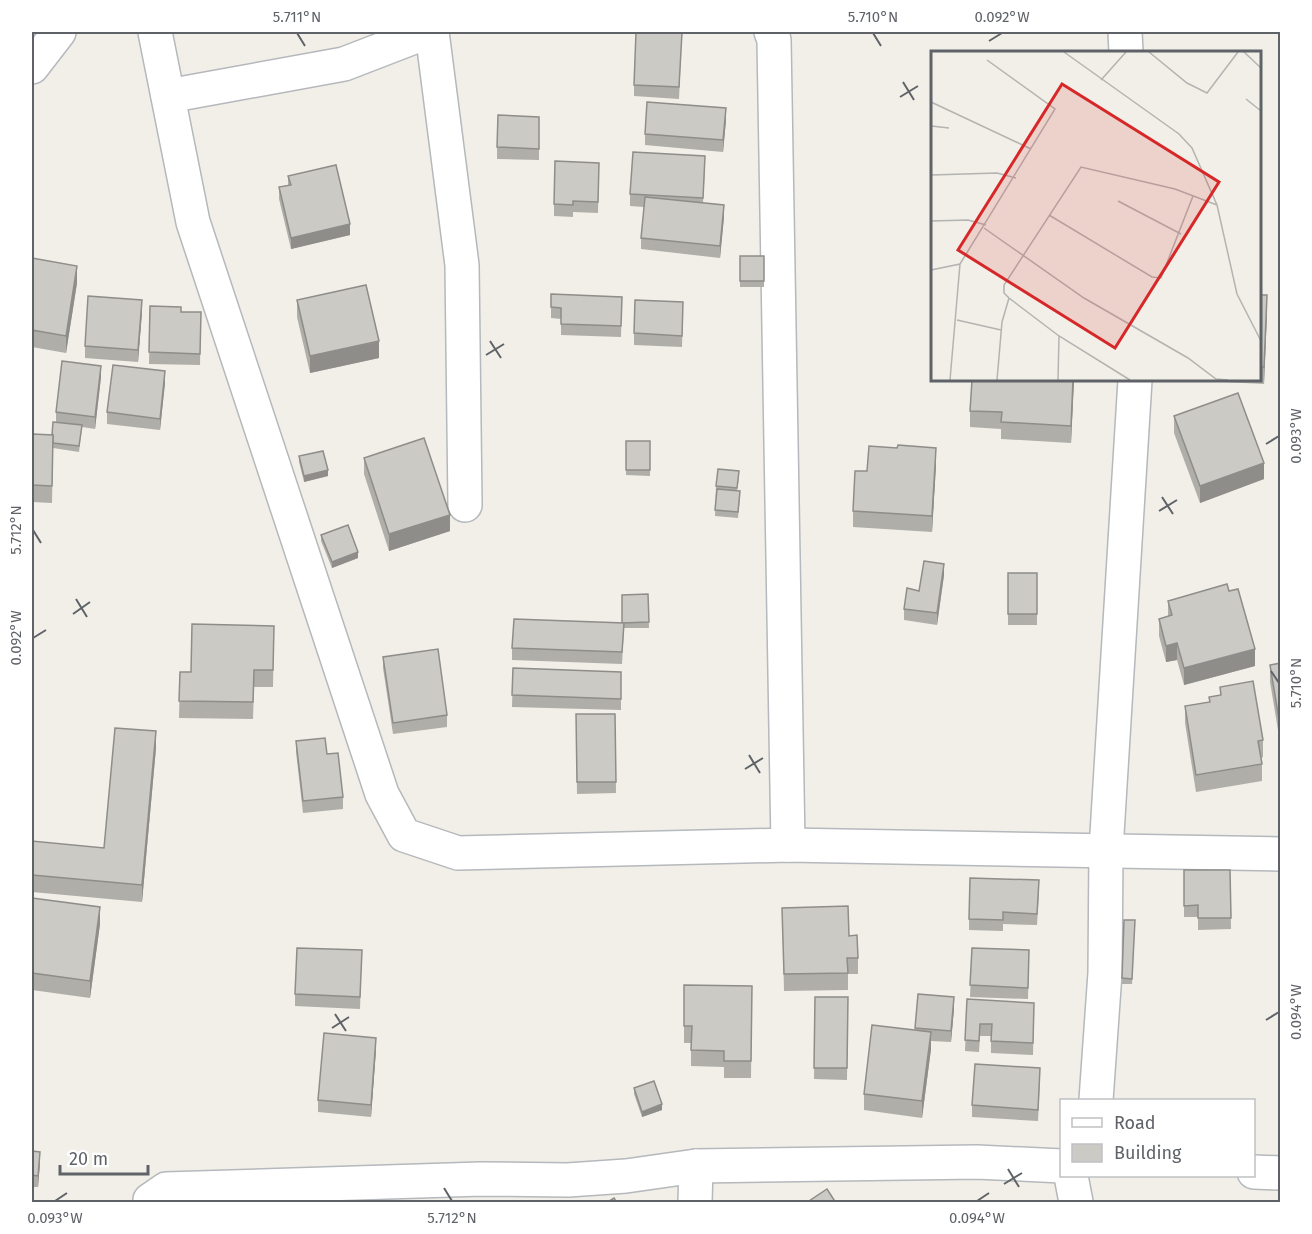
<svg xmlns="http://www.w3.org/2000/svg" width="1312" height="1234" viewBox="0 0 1312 1234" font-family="'Fira Sans',sans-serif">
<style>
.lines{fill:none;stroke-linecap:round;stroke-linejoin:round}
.minor-casing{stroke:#b5b8bc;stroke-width:36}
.minor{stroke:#fff;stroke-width:33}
.wall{fill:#afaea9}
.shaded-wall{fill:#8f8d8a}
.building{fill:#cccac5;stroke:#8f8d8a;stroke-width:1.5}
.ticks{fill:none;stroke:#5f6368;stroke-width:2}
.inset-road{fill:none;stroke:#b3b3b1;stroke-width:1.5}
.view{fill:#d62828;fill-opacity:0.15;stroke:#d62828;stroke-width:3}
.inset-edge{fill:none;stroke:#5f6368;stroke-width:3}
.neatline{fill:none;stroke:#5f6368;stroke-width:2}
.ticks-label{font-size:15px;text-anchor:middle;fill:#5f6368}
</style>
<rect width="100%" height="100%" fill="#f1efe8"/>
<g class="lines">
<g class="minor-casing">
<g id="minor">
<polyline points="155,32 193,222 382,794 404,835 458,853 788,845 1280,854"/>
<polyline points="432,32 462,265 465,505"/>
<polyline points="771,32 774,40 788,845"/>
<polyline points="1125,32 1126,52"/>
<polyline points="32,67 59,32"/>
<polyline points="168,96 344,64 427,32"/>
<polyline points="1096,1100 1105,973 1106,850 1135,380"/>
<polyline points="1254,1172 1280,1173"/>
<polyline points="1071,1176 1076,1202"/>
<polyline points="150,1202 150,1200 166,1189 481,1179 568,1180 626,1176 696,1166 977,1162 1062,1166"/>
<polyline points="695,1202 696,1166"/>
</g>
</g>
<use href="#minor" class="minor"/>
</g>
<g class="wall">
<polygon points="682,32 679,99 634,96 634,85"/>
<polygon points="539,117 539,160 497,159 497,147"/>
<polygon points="726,120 723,152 645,145 645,134"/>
<polygon points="599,163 598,213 573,212 573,217 554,216 554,204"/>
<polygon points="705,168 703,203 724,217 720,258 641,249 641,238 644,207 630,206 630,194"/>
<polygon points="288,176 350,235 291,249 279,199 279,187 288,185"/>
<rect x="740" y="256" width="24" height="31"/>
<polygon points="32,258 77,283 66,353 32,347"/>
<polygon points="551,294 622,297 621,337 561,335 561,319 551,318"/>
<polygon points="1260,295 1267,312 1264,384 1183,380 1260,380"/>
<polygon points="297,300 379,358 310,373 297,317"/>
<polygon points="150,306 181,312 201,312 200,365 149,364"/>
<polygon points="142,312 138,362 85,358 85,346"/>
<polygon points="683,313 682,347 634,345 634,333"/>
<polygon points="101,377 95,429 82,427 79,452 53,448 52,503 32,502 32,434 52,435 56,422 56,412"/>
<polygon points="1074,380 1071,443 1001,439 1001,429 970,427 970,411"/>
<polygon points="165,383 160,430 107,424 107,412"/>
<polygon points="1174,416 1264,479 1200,503 1174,433"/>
<polygon points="626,441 650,441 650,476 626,475"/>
<polygon points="299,456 328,476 304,482 299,462"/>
<polygon points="364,458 450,531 389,551 364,474"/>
<polygon points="936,465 932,532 853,527 853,511 867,471"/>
<polygon points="739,477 737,491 740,497 738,518 715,516 716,486"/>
<polygon points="321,535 358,558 332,568 321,541"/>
<rect x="1008" y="573" width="29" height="52"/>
<polygon points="944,575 937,625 904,620 904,609 919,591"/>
<polygon points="648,594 649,628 624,628 622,664 512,660 512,648 622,623"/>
<polygon points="1168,601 1255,666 1184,685 1177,660 1166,662 1159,636 1159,619 1168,616"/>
<polygon points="274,626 273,687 254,687 253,719 179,718 180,672 191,672"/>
<polygon points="383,657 447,715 447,727 393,734 383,668"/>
<polygon points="1281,663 1281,748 1270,682 1270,665"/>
<polygon points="513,668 621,672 621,710 512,707"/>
<polygon points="1220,687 1263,740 1263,757 1261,758 1262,764 1262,781 1196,792 1185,723 1185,706 1209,702 1209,697 1220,695"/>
<polygon points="576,714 615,714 616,793 577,794"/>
<polygon points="296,741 327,754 343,797 343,809 303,813 296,752"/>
<polygon points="156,748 142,902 32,892 32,841 104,848"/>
<polygon points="1184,870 1230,870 1231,929 1198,930 1198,917 1184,917"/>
<polygon points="1039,892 1037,925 1003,924 1003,931 969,930 969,919"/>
<polygon points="32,898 100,924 90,998 32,990"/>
<polygon points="782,908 849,936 858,958 858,974 848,974 848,990 784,991"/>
<polygon points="1124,920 1135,920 1132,984 1122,984"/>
<polygon points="972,948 1029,950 1028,999 970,997"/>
<polygon points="362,950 360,1009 295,1006 295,994"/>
<polygon points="684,985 752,986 751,1078 724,1078 724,1067 691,1066 691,1043 684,1043"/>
<polygon points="918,994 954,1009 951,1042 931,1041 931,1049 922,1118 864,1110 864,1094 915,1030"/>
<polygon points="815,997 848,997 847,1080 814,1079"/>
<polygon points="967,999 1034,1015 1033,1055 991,1053 991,1036 980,1036 979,1052 965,1051"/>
<polygon points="376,1050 371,1117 318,1112 318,1100"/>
<polygon points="1040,1079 1038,1121 972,1117 972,1105"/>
<polygon points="634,1088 662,1110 642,1117 634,1094"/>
<polygon points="32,1151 40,1163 38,1187 32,1187"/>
</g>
<g class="shaded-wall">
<polygon points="726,108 726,120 723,152 723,140"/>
<polygon points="724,205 724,217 720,258 720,246"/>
<polygon points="350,224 350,235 291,249 291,238"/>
<polygon points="77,266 77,283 66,353 66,336"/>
<polygon points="1267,295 1267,312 1264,384 1264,367"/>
<polygon points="142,300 142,312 138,362 138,350"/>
<polygon points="379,341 379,358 310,373 310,356"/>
<polygon points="101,366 101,377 95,429 95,417"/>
<polygon points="165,371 165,383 160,430 160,419"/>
<polygon points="1073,380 1074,380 1071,443 1071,426"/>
<polygon points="936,448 936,465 932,532 932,516"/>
<polygon points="1264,463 1264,479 1200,503 1200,486"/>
<polygon points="328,470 328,476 304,482 304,476"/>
<polygon points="450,515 450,531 389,551 389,534"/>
<polygon points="358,552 358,558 332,568 332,562"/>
<polygon points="944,564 944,575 937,625 937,613"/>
<polygon points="1177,643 1177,660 1166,662 1166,646"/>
<polygon points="1255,649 1255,666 1184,685 1184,668"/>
<polygon points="156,731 156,748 142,902 142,885"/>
<polygon points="100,907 100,924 90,998 90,981"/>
<polygon points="954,997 954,1009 951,1042 951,1031"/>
<polygon points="931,1032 931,1049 922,1118 922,1101"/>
<polygon points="376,1038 376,1050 371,1117 371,1105"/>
<polygon points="662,1104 662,1110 642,1117 642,1112"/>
<polygon points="40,1152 40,1163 38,1187 38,1176"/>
</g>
<g class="building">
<polygon points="636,32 682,32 679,87 634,85"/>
<polygon points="647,102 726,108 723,140 645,134"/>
<polygon points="498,115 539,117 539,149 497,147"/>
<polygon points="633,152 705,156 703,198 630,194"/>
<polygon points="555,161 599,163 598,202 573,201 573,205 554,204"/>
<polygon points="336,165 350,224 291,238 279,187 291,185 288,176"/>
<polygon points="645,197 724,205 720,246 641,238"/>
<rect x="740" y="256" width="24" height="25"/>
<polygon points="32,258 77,266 66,336 32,330"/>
<polygon points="366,285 379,341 310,356 297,300"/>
<polygon points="551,294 622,297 621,326 561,324 561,308 551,307"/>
<polygon points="1260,295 1267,295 1264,367 1260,367"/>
<polygon points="88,296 142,300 138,350 85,346"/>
<polygon points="635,300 683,302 682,336 634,333"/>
<polygon points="150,306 181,307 181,312 201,312 200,354 149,352"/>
<polygon points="62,361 101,366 95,417 56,412"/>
<polygon points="113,365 165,371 160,419 107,412"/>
<polygon points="972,380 1073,380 1071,426 1001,422 1002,412 970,411"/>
<polygon points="1238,393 1264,463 1200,486 1174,416"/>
<polygon points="53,422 82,425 79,446 53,443 53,435 52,435"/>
<polygon points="32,434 53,435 52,486 32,485"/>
<polygon points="424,438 450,515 389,534 364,458"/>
<rect x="626" y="441" width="24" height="29"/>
<polygon points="898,445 936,448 932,516 853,511 855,471 867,471 869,446 897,448"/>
<polygon points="323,451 328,470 304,476 299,456"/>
<polygon points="718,469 739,471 737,488 716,486"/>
<polygon points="717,489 740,491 738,512 715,510"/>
<polygon points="348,525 358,552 332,562 321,535"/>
<polygon points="924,561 944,564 937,613 904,609 907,588 919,591"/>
<rect x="1008" y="573" width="29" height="41"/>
<polygon points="1227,584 1229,591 1238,589 1255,649 1184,668 1177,643 1166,646 1159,619 1172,615 1168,601"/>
<polygon points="648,594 649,622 622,623 622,595"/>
<polygon points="514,619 624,623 622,652 512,648"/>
<polygon points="192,624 274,626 273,670 254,670 253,702 179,701 180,672 191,672"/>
<polygon points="438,649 447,715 393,723 383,657"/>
<polygon points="1281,663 1281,731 1270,665"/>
<polygon points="513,668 621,672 621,699 512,695"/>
<polygon points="1253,681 1263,740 1258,741 1262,764 1196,775 1185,706 1210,702 1209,697 1221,695 1220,687"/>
<polygon points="576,714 615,714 616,782 577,782"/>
<polygon points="115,728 156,731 142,885 32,875 32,841 104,848"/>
<polygon points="325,738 327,754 338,753 343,797 303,801 296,741"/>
<polygon points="1184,870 1230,870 1231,918 1198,918 1198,905 1184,906"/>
<polygon points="970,878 1039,880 1037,914 1003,912 1003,920 969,919"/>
<polygon points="32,898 100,907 90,981 32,973"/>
<polygon points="848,906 849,936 857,935 858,958 847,958 848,973 784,974 782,908"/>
<polygon points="1124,920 1135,920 1132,979 1122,978"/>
<polygon points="297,948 362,950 360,997 295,994"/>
<polygon points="972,948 1029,950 1028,988 970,985"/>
<polygon points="684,985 752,986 751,1061 724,1061 724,1051 691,1050 692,1026 684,1026"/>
<polygon points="918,994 954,997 951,1031 915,1028"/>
<polygon points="815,997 848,997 847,1068 814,1068"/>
<polygon points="967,999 1034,1003 1033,1043 991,1041 992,1024 980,1024 979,1041 965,1040"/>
<polygon points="872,1025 931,1032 922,1101 864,1094"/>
<polygon points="324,1033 376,1038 371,1105 318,1100"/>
<polygon points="975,1064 1040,1068 1038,1110 972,1105"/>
<polygon points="654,1081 662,1104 642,1112 634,1088"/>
<rect x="1142" y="1100" width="17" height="1"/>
<polygon points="32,1151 40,1152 38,1176 32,1175"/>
<polygon points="827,1189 836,1203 806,1203"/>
<polygon points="614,1198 617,1203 606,1203"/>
</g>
<path class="ticks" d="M297,33l8,13M873,33l8,13M989,41l13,-8M903,82l11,18M900,97l18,-11M490,341l11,17M486,355l18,-11M1266,444l13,-8M1162,497l11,17M1159,511l18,-11M33,530l8,13M76,599l11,18M73,614l17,-12M33,638l13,-8M1271,671l8,12M749,755l11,18M745,769l18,-11M335,1014l11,17M1266,1020l13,-8M332,1028l17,-11M1008,1169l11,18M1004,1184l18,-11M444,1188l8,13M55,1201l12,-8M977,1201l12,-8"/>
<g transform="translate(931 51)">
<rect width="330" height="330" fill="#f1efe8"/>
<path class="inset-road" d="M133,1l115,82 13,14 25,57 20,89 24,47M218,1l38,31 20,10 31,-41M313,1l17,16M170,29l25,-28M315,48l15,12M0,51l100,47M0,75l18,2M0,124l66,-2 19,5M187,150l63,33M118,164l103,62 9,1 32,-82M0,170l37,-1 18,5M53,177l100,70 104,60 28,21 12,1M0,219l29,-6 95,-155 -68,-49M26,269l44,10M19,329l10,-116M66,329l5,-58 7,-24M127,329l1,-44M199,329l-71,-44 -50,-38 -5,-5v-8l77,-118 94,22 42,16"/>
<path class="view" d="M131,33l157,98 -104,166 -157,-98z"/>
<rect width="330" height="330" class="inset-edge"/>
</g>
<rect width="1312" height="1234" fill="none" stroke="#ffffff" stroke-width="66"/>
<rect x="1060" y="1099" width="195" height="78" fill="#ffffff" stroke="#bfc1c3" stroke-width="1.5"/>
<rect x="1072" y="1118" width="30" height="9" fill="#ffffff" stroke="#bfc1c3" stroke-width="1.5"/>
<text x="1114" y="1129" font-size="18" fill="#5f6368">Road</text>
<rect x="1072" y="1144" width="30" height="18" fill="#cccac5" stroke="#bfc1c3" stroke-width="1.5"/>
<text x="1114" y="1159" font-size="18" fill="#5f6368">Building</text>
<path d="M60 1165v9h88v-9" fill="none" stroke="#5f6368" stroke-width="3"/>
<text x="69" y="1165" font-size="18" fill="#5f6368" stroke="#ffffff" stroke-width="4.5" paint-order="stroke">20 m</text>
<rect x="33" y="33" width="1246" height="1168" class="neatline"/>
<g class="ticks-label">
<text x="297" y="22">5.711°N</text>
<text x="873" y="22">5.710°N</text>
<text x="1002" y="22">0.092°W</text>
<text transform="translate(1296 436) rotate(-90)" y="5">0.093°W</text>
<text transform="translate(16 530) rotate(-90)" y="5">5.712°N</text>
<text transform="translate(16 638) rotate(-90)" y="5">0.092°W</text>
<text transform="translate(1296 683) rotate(-90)" y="5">5.710°N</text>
<text transform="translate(1296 1012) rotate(-90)" y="5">0.094°W</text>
<text x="55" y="1223">0.093°W</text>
<text x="452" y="1223">5.712°N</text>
<text x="977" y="1223">0.094°W</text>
</g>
</svg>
